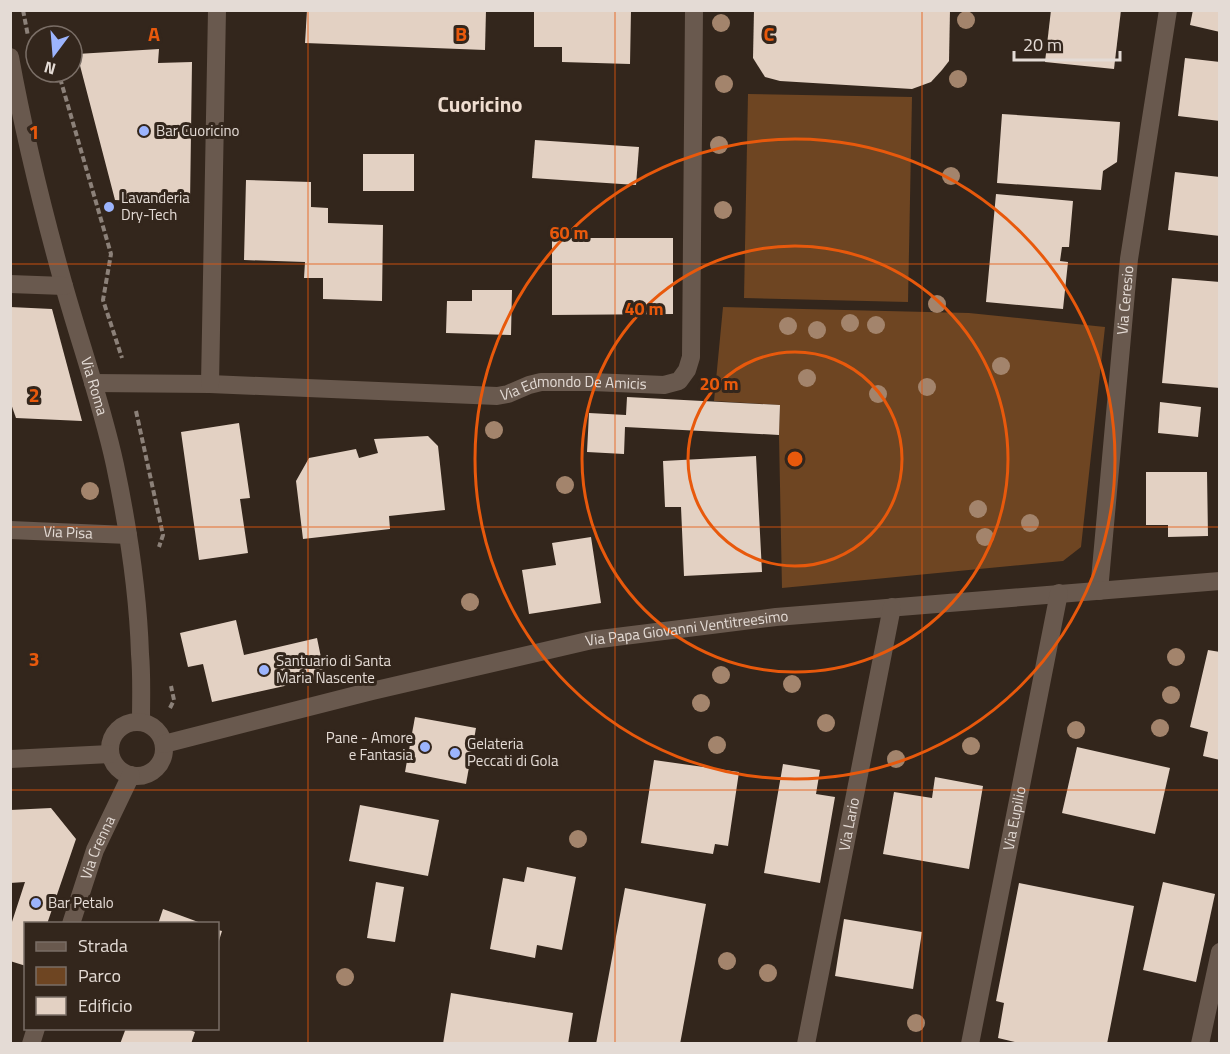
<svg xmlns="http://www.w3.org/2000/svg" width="1230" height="1054" viewBox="0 0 1230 1054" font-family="'Titillium Web',sans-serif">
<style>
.green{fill:#6e4522}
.building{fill:#e3d1c3}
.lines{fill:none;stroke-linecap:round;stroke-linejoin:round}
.path{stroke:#8c8179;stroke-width:4;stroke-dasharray:6 3;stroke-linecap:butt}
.minor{stroke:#69594e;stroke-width:18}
.tree{fill:#a3846c}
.grid{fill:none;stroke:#e8590c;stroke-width:1.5;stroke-opacity:0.55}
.ring{fill:none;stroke:#e8590c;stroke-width:3}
.poi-dot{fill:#9cb4fd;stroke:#33261c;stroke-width:2}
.labels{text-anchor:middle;stroke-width:6;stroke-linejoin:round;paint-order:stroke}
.poi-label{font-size:15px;fill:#e4dbd5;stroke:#33261c;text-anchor:start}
.street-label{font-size:15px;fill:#e4dbd5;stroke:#33261c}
.district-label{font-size:21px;font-weight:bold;fill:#efddd0;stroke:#33261c}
.grid-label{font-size:20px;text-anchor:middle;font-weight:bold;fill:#e8590c;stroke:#33261c;stroke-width:6;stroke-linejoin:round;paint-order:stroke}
.centre{fill:#e8590c;stroke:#33261c;stroke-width:3}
.ring-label{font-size:18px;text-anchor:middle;font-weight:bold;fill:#e8590c;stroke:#33261c;stroke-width:6;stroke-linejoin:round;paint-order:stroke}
</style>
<rect width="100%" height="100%" fill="#33261c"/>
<g class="green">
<polygon points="748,94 912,97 908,302 744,298"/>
<polygon points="723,307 969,313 1105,327 1081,547 1063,561 782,588 779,435 780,405 714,401"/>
</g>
<g class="building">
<polygon points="307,10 486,10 485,50 305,43"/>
<polygon points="534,10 631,10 630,64 562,62 562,47 534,47"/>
<polygon points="754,10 950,10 949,61 942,70 931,82 912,89 780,81 765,77 753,58"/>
<polygon points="1051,10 1121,10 1114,69 1045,62"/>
<polygon points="1193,10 1220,10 1220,32 1190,25"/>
<polygon points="159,49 158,63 192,62 190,203 115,200 77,54"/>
<polygon points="1185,58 1220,62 1220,121 1178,116"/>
<polygon points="1002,114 1120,122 1117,162 1103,171 1101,190 997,183"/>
<polygon points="535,140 639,147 636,185 532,178"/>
<rect x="363" y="154" width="51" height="37"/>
<polygon points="1175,172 1220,177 1220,236 1168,230"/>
<polygon points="246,180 311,182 311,207 328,208 328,223 383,225 382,301 323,299 323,278 304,278 305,262 244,260"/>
<polygon points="996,194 1073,201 1069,247 1062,247 1060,261 1068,262 1063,309 986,302"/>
<polygon points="552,238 673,238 673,314 552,315"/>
<polygon points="1172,278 1220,282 1220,388 1162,383"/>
<polygon points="472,290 512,290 511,335 446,333 447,301 472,301"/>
<polygon points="10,307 52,309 82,421 16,418 10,401"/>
<polygon points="627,397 780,405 779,435 625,427 624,454 587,452 589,413 626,415"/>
<polygon points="1160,402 1201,407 1198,437 1158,433"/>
<polygon points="239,423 250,498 240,499 248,553 199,560 181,432"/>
<polygon points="428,436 438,446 445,510 389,516 390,529 303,539 296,481 309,458 356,449 359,458 378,453 374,439"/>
<polygon points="756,456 762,572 684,576 681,507 665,507 663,461"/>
<polygon points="1146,472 1207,472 1208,536 1168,537 1168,525 1146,525"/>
<polygon points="591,537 601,603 529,614 522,570 556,565 552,543"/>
<polygon points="236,620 244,655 317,638 325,677 212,702 203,664 188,667 180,633"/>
<polygon points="1208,650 1220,652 1220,760 1203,756 1208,732 1190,727"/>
<polygon points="415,717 476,728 466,784 405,772"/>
<polygon points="1077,747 1170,768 1155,834 1062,813"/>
<polygon points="654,760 739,772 728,846 715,844 713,854 641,843"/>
<polygon points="783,764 820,770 816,794 835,797 820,883 764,873"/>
<polygon points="935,777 983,786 969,869 883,854 894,792 932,798"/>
<polygon points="360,805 439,820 428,876 349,861"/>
<polygon points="51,808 76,839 47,924 26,924 26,966 10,961 10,928 25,882 10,883 10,810"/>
<polygon points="527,867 576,877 562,950 537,945 535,958 490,949 503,878 524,882"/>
<polygon points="376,882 404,887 395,942 367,938"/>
<polygon points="1163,882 1215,894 1196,982 1143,970"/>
<polygon points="1019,883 1134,906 1107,1044 1023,1044 998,1038 1004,1003 996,1001"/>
<polygon points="625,888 706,904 680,1044 596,1044"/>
<polygon points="163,909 201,923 201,924 158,924"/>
<polygon points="844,919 922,932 913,989 835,976"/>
<polygon points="218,930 222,931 218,944"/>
<polygon points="451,993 573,1013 568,1044 443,1044"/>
<polygon points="126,1028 185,1028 195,1032 191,1044 120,1044"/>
</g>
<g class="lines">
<g class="path">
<polyline points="23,10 28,36"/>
<polyline points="54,72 60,78 111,254 103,300 122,358"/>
<polyline points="136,411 163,535 159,547"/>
<polyline points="170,708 174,700 171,686"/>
</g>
<g class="minor">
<path id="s1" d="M10,57c14,77 33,154 54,229 17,60 38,119 51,179 13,62 23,126 25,189 2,22 1,45 1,68"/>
<polyline points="10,284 64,286"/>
<path id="s2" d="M93,383l117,1 287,12 11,-2 21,-9 12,-3h51l72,3 15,-4 8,-11 4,-13 3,-347"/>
<polyline points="210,384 217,10"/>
<path id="s3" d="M10,530l118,5"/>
<path id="s4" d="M1099,591l30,-332 39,-249"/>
<circle cx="137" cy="749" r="27"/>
<path id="s5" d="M164,744l208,-53 220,-51 184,-23 444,-36"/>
<polyline points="10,759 110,754"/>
<path id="s6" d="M71,924l24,-74 36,-75"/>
<polyline points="31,1044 36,1028"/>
<path id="s7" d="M806,1044l86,-437"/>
<path id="s8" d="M970,1044l89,-451"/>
<polyline points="1200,1044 1220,952"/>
</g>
</g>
<g class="tree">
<circle cx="966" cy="20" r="9"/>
<circle cx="721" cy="23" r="9"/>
<circle cx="958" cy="79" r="9"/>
<circle cx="724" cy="84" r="9"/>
<circle cx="719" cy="145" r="9"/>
<circle cx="951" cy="176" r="9"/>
<circle cx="723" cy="210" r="9"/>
<circle cx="937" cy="304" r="9"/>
<circle cx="850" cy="323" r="9"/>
<circle cx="876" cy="325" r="9"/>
<circle cx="788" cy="326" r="9"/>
<circle cx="817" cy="330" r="9"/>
<circle cx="1001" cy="366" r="9"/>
<circle cx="807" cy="378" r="9"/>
<circle cx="927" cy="387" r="9"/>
<circle cx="878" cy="394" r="9"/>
<circle cx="494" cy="430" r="9"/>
<circle cx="565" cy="485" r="9"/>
<circle cx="90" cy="491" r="9"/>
<circle cx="978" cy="509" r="9"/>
<circle cx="1030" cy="523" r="9"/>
<circle cx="985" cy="537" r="9"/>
<circle cx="470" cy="602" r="9"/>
<circle cx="1176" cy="657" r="9"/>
<circle cx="721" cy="675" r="9"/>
<circle cx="792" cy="684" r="9"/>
<circle cx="1171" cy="695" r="9"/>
<circle cx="701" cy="703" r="9"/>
<circle cx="826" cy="723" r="9"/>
<circle cx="1160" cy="728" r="9"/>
<circle cx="1076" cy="730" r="9"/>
<circle cx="717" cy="745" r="9"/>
<circle cx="971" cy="746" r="9"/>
<circle cx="896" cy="759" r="9"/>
<circle cx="578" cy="839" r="9"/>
<circle cx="727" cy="961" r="9"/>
<circle cx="768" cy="973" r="9"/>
<circle cx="345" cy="977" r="9"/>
<circle cx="916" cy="1023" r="9"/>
</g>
<path class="grid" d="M308,10v1034M615,10v1034M922,10v1034M10,264h1210M10,527h1210M10,790h1210"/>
<g class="ring">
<circle cx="795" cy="459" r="107"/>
<circle cx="795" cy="459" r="213"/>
<circle cx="795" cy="459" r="320"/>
</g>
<g class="poi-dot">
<circle cx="144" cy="131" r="6"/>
<circle cx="109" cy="207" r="6"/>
<circle cx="264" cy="670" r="6"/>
<circle cx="425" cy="747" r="6"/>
<circle cx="455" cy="753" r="6"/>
<circle cx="36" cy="903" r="6"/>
</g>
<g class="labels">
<g class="poi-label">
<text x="156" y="136">Bar Cuoricino</text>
<text x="121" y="203">Lavanderia<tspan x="121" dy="17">Dry-Tech</tspan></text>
<text x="276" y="666">Santuario di Santa<tspan x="276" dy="17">Maria Nascente</tspan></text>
<text x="413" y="743" text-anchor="end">Pane - Amore<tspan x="413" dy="17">e Fantasia</tspan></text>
<text x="467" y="749">Gelateria<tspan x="467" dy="17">Peccati di Gola</tspan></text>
<text x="48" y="908">Bar Petalo</text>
</g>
<g class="street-label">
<text dy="5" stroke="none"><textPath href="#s4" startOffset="292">Via Ceresio</textPath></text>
<text dy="5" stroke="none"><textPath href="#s1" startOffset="340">Via Roma</textPath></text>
<text dy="5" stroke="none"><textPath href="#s2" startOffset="482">Via Edmondo De Amicis</textPath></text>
<text dy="5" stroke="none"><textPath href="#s3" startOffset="58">Via Pisa</textPath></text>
<text dy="5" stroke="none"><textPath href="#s5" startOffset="536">Via Papa Giovanni Ventitreesimo</textPath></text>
<text dy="5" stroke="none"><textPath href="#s8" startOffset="230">Via Eupilio</textPath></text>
<text dy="5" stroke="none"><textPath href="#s7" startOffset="224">Via Lario</textPath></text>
<text dy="5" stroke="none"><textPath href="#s6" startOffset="81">Via Crenna</textPath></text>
</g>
<g class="district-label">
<text x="480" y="112">Cuoricino</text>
</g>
</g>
<g class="grid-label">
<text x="154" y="41">A</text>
<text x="461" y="41">B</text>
<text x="769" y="41">C</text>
<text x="34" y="139">1</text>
<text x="34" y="402">2</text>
<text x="34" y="666">3</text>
</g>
<circle cx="795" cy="459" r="9" class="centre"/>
<g class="ring-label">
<text x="569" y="239">60 m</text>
<text x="644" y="315">40 m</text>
<text x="719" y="390">20 m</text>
</g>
<rect width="1230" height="1054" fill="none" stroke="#e4dbd5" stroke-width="24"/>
<rect x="24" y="922" width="195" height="108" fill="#33261c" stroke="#7a6e66" stroke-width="1.5"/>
<rect x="36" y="942" width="30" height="9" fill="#69594e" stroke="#7a6e66" stroke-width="1.5"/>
<text x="78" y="952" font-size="18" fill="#e4dbd5">Strada</text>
<rect x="36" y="967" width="30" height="18" fill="#6e4522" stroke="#7a6e66" stroke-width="1.5"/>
<text x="78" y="982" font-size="18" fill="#e4dbd5">Parco</text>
<rect x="36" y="997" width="30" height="18" fill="#e3d1c3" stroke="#7a6e66" stroke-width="1.5"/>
<text x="78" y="1012" font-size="18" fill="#e4dbd5">Edificio</text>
<g transform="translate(54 54) rotate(196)"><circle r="28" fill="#33261c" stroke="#7a6e66" stroke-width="1.5"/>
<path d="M0-4.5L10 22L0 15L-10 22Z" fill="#9cb4fd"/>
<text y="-9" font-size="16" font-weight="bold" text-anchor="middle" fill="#e4dbd5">N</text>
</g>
<path d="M1014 51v9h106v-9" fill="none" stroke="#e4dbd5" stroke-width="3"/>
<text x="1023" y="51" font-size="18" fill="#e4dbd5" stroke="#33261c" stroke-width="4.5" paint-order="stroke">20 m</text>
</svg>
